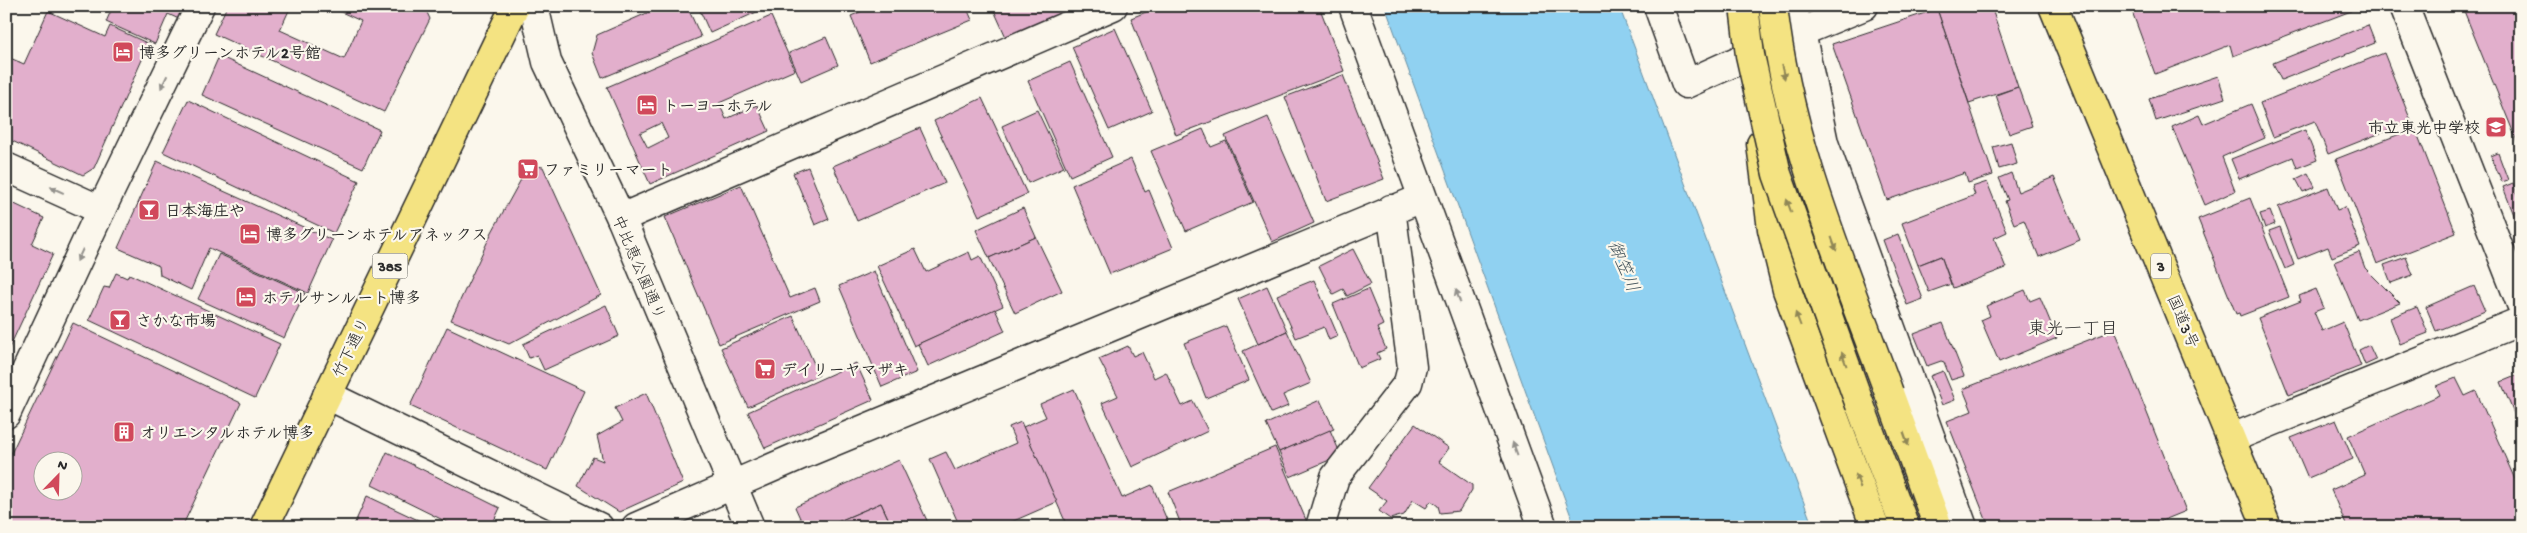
<svg xmlns="http://www.w3.org/2000/svg" width="2527" height="533" viewBox="0 0 2527 533" font-family="'Gochi Hand','Klee One',sans-serif">
<style>
.water{fill:#90d1f1;stroke:#688fa2}
.building{fill:#e2afcc;stroke:#2b2b2b;fill-rule:evenodd}
.lines{fill:none;stroke-linecap:round;stroke-linejoin:round}
.street-casing{stroke:#2b2b2b;stroke-width:31}
.secondary-casing{stroke:#2b2b2b;stroke-width:31}
.highway-casing{stroke:#2b2b2b;stroke-width:31}
.street{stroke:#fbf7ec;stroke-width:28}
.secondary{stroke:#fbf7ec;stroke-width:28}
.highway{stroke:#f4e382;stroke-width:28}
.highway-bridge-casing{stroke:#2b2b2b;stroke-width:31;stroke-linecap:butt}
.highway-bridge{stroke:#f4e382;stroke-width:28}
.oneway{fill:#908756}
.oneway2{fill:#93918c}
.labels{text-anchor:middle;stroke-width:4.5;stroke-linejoin:round;paint-order:stroke}
.shield{fill:#fbf7ec;stroke:#696865;stroke-width:1}
.shield-label{font-size:15px;font-weight:bold;fill:#2b2b2b}
.poi-label{font-size:16px;font-weight:bold;fill:#2b2b2b;stroke:#fbf7ec;text-anchor:start}
.street-label{font-size:16px;fill:#2b2b2b;stroke:#fbf7ec}
.water-label{font-size:18px;font-style:italic;fill:#44545c;stroke:#fbf7ec}
.neighbourhood-label{font-size:18px;fill:#2b2b2b;stroke:#fbf7ec}
</style>
<rect width="100%" height="100%" fill="#fbf7ec"/>
<filter id="ink" filterUnits="userSpaceOnUse"><feTurbulence type="fractalNoise" baseFrequency=".02" numOctaves="2"/><feDisplacementMap in="SourceGraphic" scale="10" xChannelSelector="R" yChannelSelector="G"/><feConvolveMatrix kernelMatrix="1 2 1 2 8 2 1 2 1" color-interpolation-filters="sRGB"/></filter>
<g filter="url(#ink)">
<polygon class="water" points="1385,6 1619,6 1813,527 1575,527"/>
<g class="building">
<polygon points="113,6 187,6 181,20 168,14 155,44 106,22"/>
<polygon points="227,6 291,6 280,30 344,59 361,21 328,6 424,6 430,19 384,112 214,34"/>
<polygon points="663,6 687,6 701,37 602,78 592,53 597,35"/>
<polygon points="698,6 770,6 710,33"/>
<polygon points="873,6 966,6 972,20 870,62 851,16"/>
<polygon points="992,6 1078,6 1006,37"/>
<polygon points="1161,6 1319,6 1344,71 1176,135 1131,18"/>
<polygon points="1945,6 1991,6 2018,87 1969,103 1937,9"/>
<polygon points="2130,6 2349,6 2351,11 2233,56 2230,45 2155,74"/>
<polygon points="2462,6 2515,6 2521,20 2521,151"/>
<polygon points="1937,9 1993,175 1968,183 1965,173 1887,200 1832,44"/>
<polygon points="48,11 105,37 110,26 149,44 94,168 83,175 6,138 6,66 10,58 24,64"/>
<path d="M771,16l24,54 -76,33 7,16 31,-14 12,26 -119,53 -43,-97zM661,123l7,15 -20,10 -8,-15z"/>
<polygon points="2368,25 2375,43 2281,80 2273,63"/>
<polygon points="1115,28 1152,111 1109,130 1072,47"/>
<polygon points="826,37 838,65 801,81 789,53"/>
<polygon points="2384,53 2411,121 2328,154 2315,121 2273,137 2260,103"/>
<polygon points="219,56 380,130 363,168 202,95"/>
<polygon points="1070,62 1112,157 1070,176 1028,81"/>
<polygon points="1343,75 1384,179 1326,201 1285,97"/>
<polygon points="2218,76 2225,98 2156,121 2149,99"/>
<polygon points="2018,87 2032,126 2009,134 1996,95"/>
<polygon points="982,98 1027,194 979,216 934,121"/>
<polygon points="188,100 359,181 334,233 163,152"/>
<polygon points="2251,104 2265,138 2222,157 2235,191 2205,205 2172,127 2199,115 2203,124"/>
<polygon points="1037,110 1064,167 1028,183 1002,126"/>
<polygon points="1268,117 1314,223 1272,242 1225,136"/>
<polygon points="920,128 945,183 857,221 833,166"/>
<polygon points="2415,128 2456,233 2377,264 2336,159"/>
<polygon points="1203,129 1211,147 1226,141 1253,202 1186,231 1151,151"/>
<polygon points="2305,130 2317,160 2297,168 2293,157 2239,179 2231,159"/>
<polygon points="2011,142 2017,164 1999,169 1993,147"/>
<polygon points="2498,153 2508,180 2502,182 2491,156"/>
<polygon points="1131,159 1145,192 1149,190 1173,248 1110,274 1072,185"/>
<polygon points="157,161 332,240 308,293 209,248 191,290 160,275 159,266 118,248"/>
<polygon points="529,165 543,167 601,295 509,344 451,320 492,232"/>
<polygon points="808,167 829,219 815,225 793,173"/>
<polygon points="2011,173 2018,192 2054,177 2080,240 2039,257 2024,220 2014,224 2005,201 2008,200 1999,178"/>
<polygon points="2308,173 2315,187 2303,192 2296,179"/>
<polygon points="1987,182 2007,232 1994,238 2006,268 1953,288 1941,256 1918,265 1902,223 1975,195 1972,187"/>
<polygon points="2513,183 2521,203 2521,218 2516,220 2503,187"/>
<polygon points="741,185 790,298 815,288 820,301 719,344 665,217"/>
<polygon points="2328,187 2337,210 2345,207 2360,246 2332,257 2328,247 2298,259 2278,207"/>
<polygon points="2250,198 2289,297 2240,316 2239,313 2236,314 2198,219"/>
<polygon points="6,200 44,218 32,244 53,254 6,355"/>
<polygon points="1023,208 1036,237 989,258 976,230"/>
<polygon points="2270,211 2275,224 2265,228 2260,214"/>
<polygon points="2280,227 2294,265 2285,269 2269,231"/>
<polygon points="1898,234 1923,299 1907,305 1883,240"/>
<polygon points="1036,237 1062,291 1015,313 989,258"/>
<polygon points="915,249 926,272 969,252 972,260 980,256 1003,306 914,346 877,266"/>
<polygon points="1353,249 1371,284 1347,296 1343,289 1333,294 1319,266"/>
<polygon points="2359,252 2365,268 2400,303 2358,320 2334,262"/>
<polygon points="219,254 305,293 284,338 198,299"/>
<polygon points="1941,256 1951,284 1929,292 1918,265"/>
<polygon points="2406,257 2413,275 2391,283 2384,265"/>
<polygon points="874,271 917,372 882,387 839,286"/>
<polygon points="116,273 127,278 129,274 280,344 255,398 89,320 104,287 109,288"/>
<polygon points="1314,280 1338,336 1329,340 1324,327 1296,338 1277,295"/>
<polygon points="1267,286 1287,331 1258,344 1238,299"/>
<polygon points="2474,286 2485,311 2436,331 2426,307"/>
<polygon points="1368,289 1383,325 1377,328 1386,349 1377,353 1380,359 1359,368 1333,304"/>
<polygon points="2316,289 2324,308 2314,312 2322,331 2343,322 2361,366 2289,395 2258,318 2301,301 2299,296"/>
<polygon points="2025,290 2030,301 2040,297 2057,338 1999,362 1981,320 1990,316 1986,306"/>
<polygon points="606,305 619,336 544,370 537,355 529,358 523,344"/>
<polygon points="2417,307 2428,333 2400,344 2390,318"/>
<polygon points="995,309 1005,331 928,366 918,344"/>
<polygon points="793,316 819,375 748,407 721,348"/>
<path d="M73,323l168,80 -59,124h-176v-63zM42,460h30v30h-30z"/>
<polygon points="1943,323 1964,376 1951,380 1944,362 1941,361 1927,366 1914,334"/>
<polygon points="1226,326 1249,380 1206,398 1184,343"/>
<polygon points="447,327 584,391 547,470 410,406"/>
<polygon points="2114,330 2186,511 2147,527 1989,527 1947,421 1972,411 1963,389"/>
<polygon points="1287,331 1311,383 1283,395 1288,406 1271,413 1243,351"/>
<polygon points="2369,345 2376,360 2365,365 2359,350"/>
<polygon points="1128,346 1133,356 1142,352 1154,378 1166,372 1182,406 1193,401 1208,431 1132,467 1102,403 1118,396 1099,359"/>
<polygon points="856,363 873,400 765,448 748,412"/>
<polygon points="1943,371 1955,400 1942,405 1930,376"/>
<polygon points="2518,375 2521,380 2521,431 2501,382"/>
<polygon points="2456,378 2465,396 2476,391 2521,493 2521,527 2347,527 2331,490 2365,475 2348,436 2440,395 2436,386"/>
<polygon points="1074,389 1122,498 1152,485 1170,527 1051,527 1065,521 1023,427 1046,417 1040,404"/>
<polygon points="646,393 683,483 619,512 578,486 593,457 603,461 597,436 622,422 615,408"/>
<polygon points="1320,400 1334,429 1279,452 1266,424"/>
<polygon points="2336,420 2353,459 2308,478 2291,438"/>
<polygon points="1021,422 1057,502 1000,527 960,527 930,459 946,452 955,470 1016,443 1009,427"/>
<polygon points="1415,424 1449,448 1439,462 1472,485 1472,490 1459,511 1440,513 1438,506 1431,501 1426,508 1413,500 1404,515 1390,519 1379,511 1387,501 1368,488"/>
<polygon points="1330,430 1341,455 1290,477 1279,452"/>
<polygon points="1275,447 1309,527 1182,527 1168,492"/>
<polygon points="387,452 500,508 491,527 457,527 372,485"/>
<polygon points="899,460 930,527 892,527 881,503 837,522 839,527 804,527 795,507"/>
<polygon points="367,496 433,527 353,527"/>
<polygon points="881,503 892,527 839,527 837,522"/>
</g>
<g class="lines">
<g class="street-casing">
<g id="street">
<polyline points="1353,6 1543,527"/>
<polyline points="1658,6 1686,84 1801,32 1864,6"/>
<polyline points="1790,6 1801,32 1824,143 1963,527"/>
<polyline points="2404,6 2521,304"/>
<polyline points="6,167 101,210"/>
<polyline points="621,218 1113,6"/>
<polyline points="6,414 101,210 200,6"/>
<polyline points="2232,438 2521,321"/>
<polyline points="1320,527 1335,477 1408,383 1412,367 1391,209"/>
</g>
</g>
<g class="secondary-casing">
<g id="secondary">
<polyline points="534,6 547,62 621,218 750,527"/>
<polyline points="327,395 599,527"/>
<polyline points="636,527 799,456 1422,198"/>
</g>
</g>
<g class="highway-casing">
<g id="highway">
<polyline points="2053,6 2267,527"/>
<polyline points="1761,144 1772,229 1787,290 1875,527"/>
<polyline points="1889,393 1938,527"/>
<polyline points="1860,405 1905,527"/>
<polyline points="264,527 515,6"/>
</g>
</g>
<use href="#street" class="street"/>
<use href="#secondary" class="secondary"/>
<use href="#highway" class="highway"/>
<g class="highway-bridge-casing">
<g id="highway-bridge">
<polyline points="1744,6 1750,55 1777,174 1860,405"/>
<path d="M1773,6c15,135 70,261 116,387"/>
</g>
</g>
<use href="#highway-bridge" class="highway-bridge"/>
</g>
<defs><path id="oneway-solid" d="M-6-.8H1V-3.2L6.5 0L1 3.2V.8H-6Z" transform="scale(1.25)"/></defs>
<g class="oneway">
<use href="#oneway-solid" transform="translate(1783 72) rotate(76)"/>
<use href="#oneway-solid" transform="translate(1789 206) rotate(-110)"/>
<use href="#oneway-solid" transform="translate(1834 244) rotate(70)"/>
<use href="#oneway-solid" transform="translate(1798 319) rotate(-111)"/>
<use href="#oneway-solid" transform="translate(1844 359) rotate(-110)"/>
<use href="#oneway-solid" transform="translate(1906 439) rotate(70)"/>
<use href="#oneway-solid" transform="translate(1858 481) rotate(-110)"/>
</g>
<g class="oneway2">
<use href="#oneway-solid" transform="translate(164 82) rotate(116)"/>
<use href="#oneway-solid" transform="translate(57 190) rotate(-155)"/>
<use href="#oneway-solid" transform="translate(80 255) rotate(115)"/>
<use href="#oneway-solid" transform="translate(1458 296) rotate(-110)"/>
<use href="#oneway-solid" transform="translate(1515 449) rotate(-110)"/>
</g>
</g>
<defs>
<g id="hotel-square" transform="scale(1.125)"><rect x="-9" y="-9" width="18" height="18" rx="4" fill="#d1495b" stroke="#fbf7ec"/><path d="M-6-4.5h1.5V1H6V5H4.5V3h-9V5H-6ZM-4 0a1.8 1.8 0 1 1 3.6 0ZM.5 0V-2.5h3Q6-2.5 6 0Z" fill="#fff"/></g>
<g id="school-square" transform="scale(1.125)"><rect x="-9" y="-9" width="18" height="18" rx="4" fill="#d1495b" stroke="#fbf7ec"/><path d="M0-5L7-2L0 1L-7-2ZM-4 1L0 2.5L4 1V4Q0 6-4 4Z" fill="#fff"/></g>
<g id="supermarket-square" transform="scale(1.125)"><rect x="-9" y="-9" width="18" height="18" rx="4" fill="#d1495b" stroke="#fbf7ec"/><path d="M-6-5.5h2.5l.6 2H6L4.5 2H-2.5L-4.4-4H-6ZM-1.5 3.2a1.3 1.3 0 1 0 .1 0ZM3 3.2a1.3 1.3 0 1 0 .1 0Z" fill="#fff"/></g>
<g id="bar-square" transform="scale(1.125)"><rect x="-9" y="-9" width="18" height="18" rx="4" fill="#d1495b" stroke="#fbf7ec"/><path d="M-6-5H6L.8 .8V4.5H3.5V6h-7V4.5H-.8V.8Z" fill="#fff"/></g>
<g id="building-square" transform="scale(1.125)"><rect x="-9" y="-9" width="18" height="18" rx="4" fill="#d1495b" stroke="#fbf7ec"/><path d="M-4-6H4V6H1V3H-1V6H-4ZM-2.5-4.3h1.7v1.8h-1.7ZM.8-4.3h1.7v1.8H.8ZM-2.5-1h1.7V.8h-1.7ZM.8-1h1.7V.8H.8Z" fill="#fff"/></g>
</defs>
<g fill-rule="evenodd">
<use href="#hotel-square" x="123" y="52"/>
<use href="#hotel-square" x="647" y="105"/>
<use href="#school-square" x="2496" y="127"/>
<use href="#supermarket-square" x="528" y="169"/>
<use href="#bar-square" x="149" y="210"/>
<use href="#hotel-square" x="250" y="234"/>
<use href="#hotel-square" x="246" y="297"/>
<use href="#bar-square" x="120" y="320"/>
<use href="#supermarket-square" x="765" y="369"/>
<use href="#building-square" x="124" y="432"/>
</g>
<g class="labels">
<g class="shield">
<rect x="372.5" y="253.5" width="35" height="25" rx="4"/>
<rect x="2151" y="253.5" width="20" height="25" rx="4"/>
</g>
<g class="shield-label">
<text x="390" y="271">385</text>
<text x="2161" y="271">3</text>
</g>
<g class="poi-label">
<text x="139" y="58">博多グリーンホテル2号館</text>
<text x="663" y="111">トーヨーホテル</text>
<text x="2480" y="133" text-anchor="end">市立東光中学校</text>
<text x="544" y="175">ファミリーマート</text>
<text x="165" y="216">日本海庄や</text>
<text x="266" y="240">博多グリーンホテルアネックス</text>
<text x="262" y="303">ホテルサンルート博多</text>
<text x="136" y="326">さかな市場</text>
<text x="781" y="375">デイリーヤマザキ</text>
<text x="140" y="438">オリエンタルホテル博多</text>
</g>
<g class="street-label">
<text transform="translate(640 267) rotate(67)" y="6">中比恵公園通り</text>
<text transform="translate(2184 321) rotate(67)" y="6">国道3号</text>
<text transform="translate(350 347) rotate(-64)" y="6">竹下通り</text>
</g>
<g class="water-label">
<text transform="translate(1624 266) rotate(67)" y="6">御笠川</text>
</g>
<g class="neighbourhood-label">
<text x="2073" y="334">東光一丁目</text>
</g>
</g>
<rect width="2527" height="533" fill="none" stroke="#fbf7ec" stroke-width="25"/>
<rect x="12" y="12" width="2502" height="508" fill="none" stroke="#2b2b2b" stroke-width="2" filter="url(#ink)"/>
<g transform="translate(58 476) rotate(23)"><circle r="24" fill="#fbf7ec" stroke="#a8a59f"/>
<path d="M0-4L9 19L0 12L-9 19Z" fill="#d1495b"/>
<text y="-8" font-size="14" font-weight="bold" text-anchor="middle" fill="#2b2b2b">N</text>
</g>
</svg>
